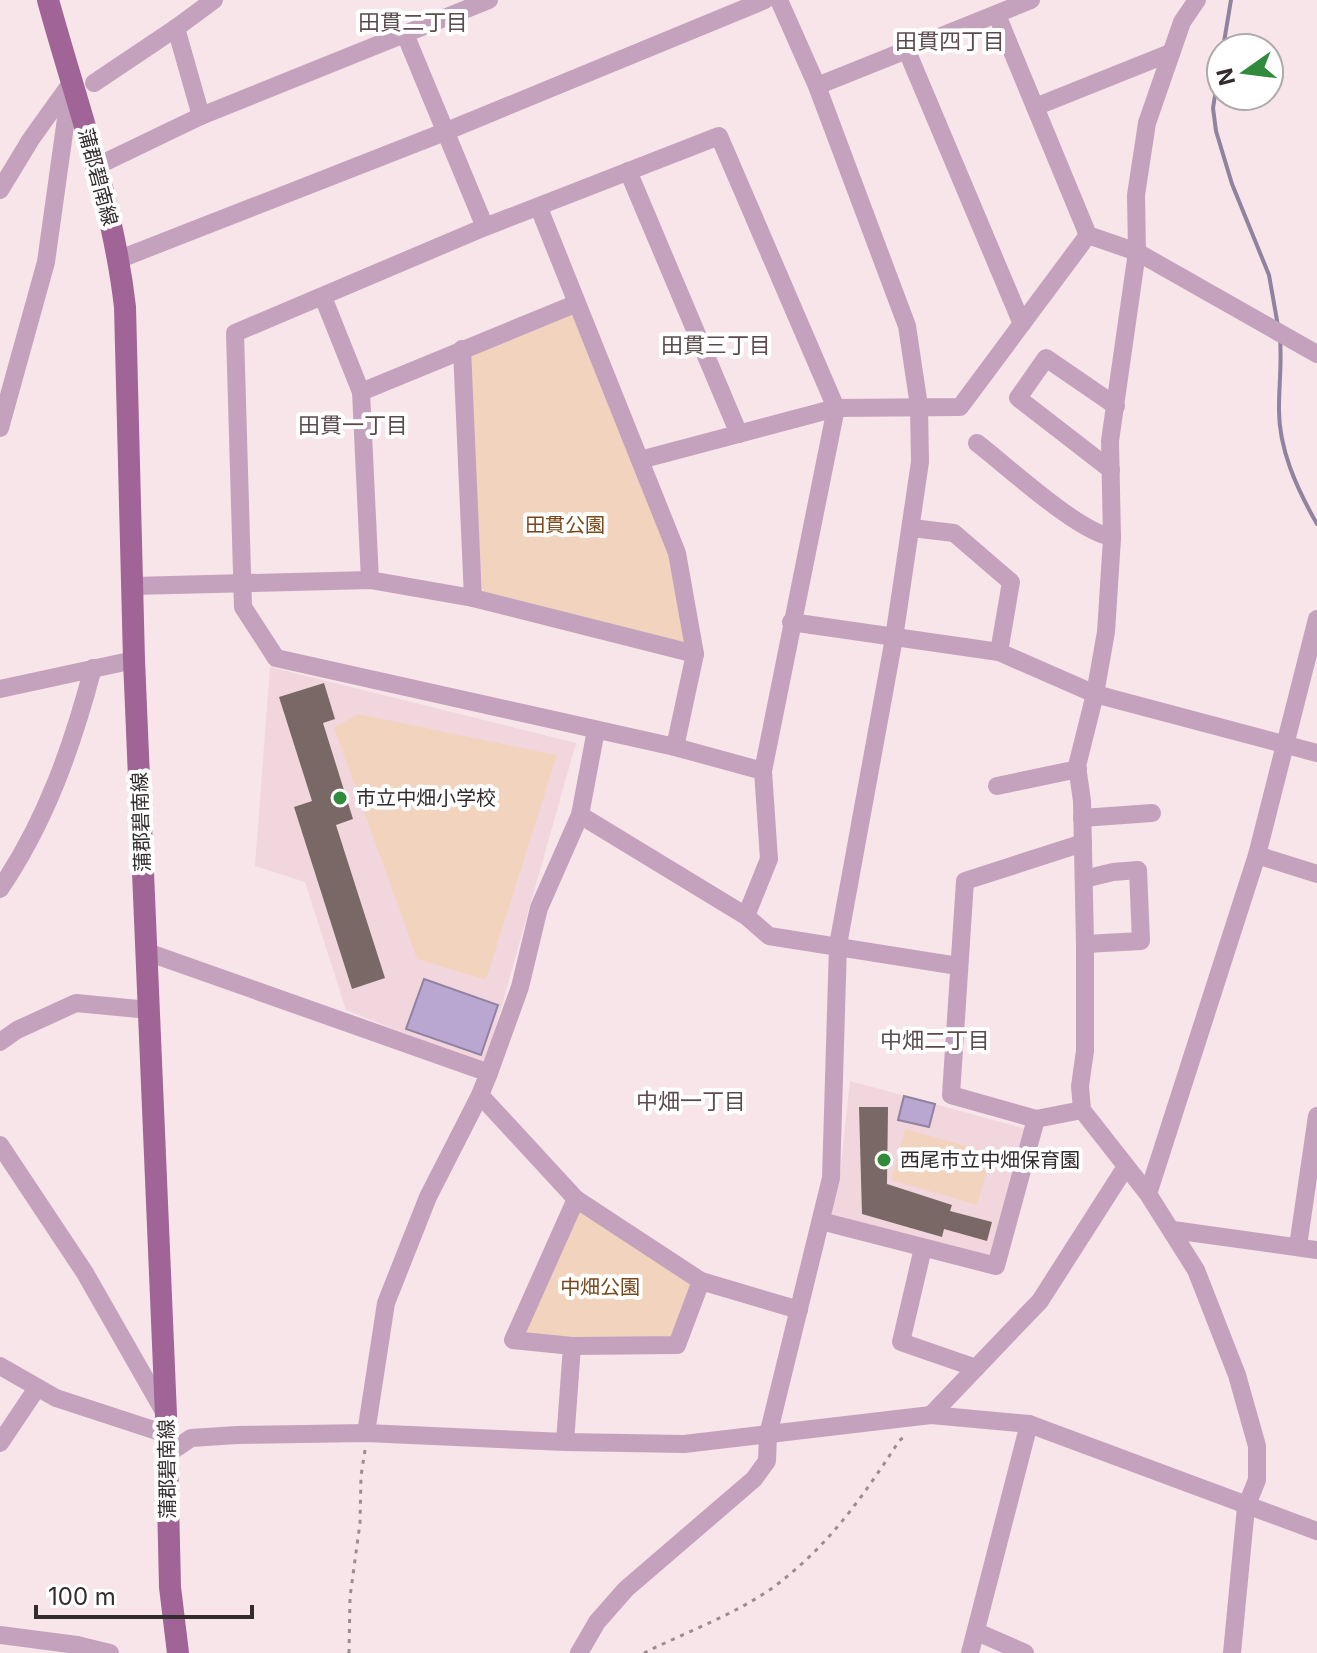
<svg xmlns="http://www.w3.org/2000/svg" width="1317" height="1653" viewBox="0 0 1317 1653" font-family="Inter,'Noto Sans JP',sans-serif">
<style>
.built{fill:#f2d6dd}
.green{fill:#f2d4be}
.water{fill:#b9a7d1;stroke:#9182a0;stroke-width:2}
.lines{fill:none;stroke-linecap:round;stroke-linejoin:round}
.stream{stroke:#9182a0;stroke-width:4}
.building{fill:#796865}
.path{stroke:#9a8d90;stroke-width:3;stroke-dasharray:4 6;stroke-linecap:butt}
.minor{stroke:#c4a2bd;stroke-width:18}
.major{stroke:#a06496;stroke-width:22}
.poi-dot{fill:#318b3c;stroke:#fff;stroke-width:3}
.labels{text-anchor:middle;stroke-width:8;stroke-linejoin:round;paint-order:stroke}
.street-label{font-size:20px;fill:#332b2d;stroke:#fff}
.park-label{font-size:20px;fill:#7a4718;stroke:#fff}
.poi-label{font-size:20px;fill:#332b2d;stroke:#fff;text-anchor:start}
.neighbourhood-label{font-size:22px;fill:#5b4b4f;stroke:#fff}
</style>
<rect width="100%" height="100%" fill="#f8e5e9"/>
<g class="built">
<polygon points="270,667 576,743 485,1065 346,1010 305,882 255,866"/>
<polygon points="850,1081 1026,1129 990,1256 830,1214 839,1183"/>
</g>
<g class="green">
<polygon points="566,315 572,315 670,554 684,644 487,596 482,588 469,359 476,350"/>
<polygon points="358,714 557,755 486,980 417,959 334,728"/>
<polygon points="905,1129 992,1153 977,1205 891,1180"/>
<polygon points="579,1211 691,1284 671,1338 573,1339 522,1334"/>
</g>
<g class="water">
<polygon points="424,979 498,1005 481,1055 406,1029"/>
<polygon points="904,1096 935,1104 929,1127 898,1120"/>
</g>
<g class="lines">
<g class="stream">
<polyline points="1223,48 1231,0"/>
<polyline points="1221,59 1213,108 1216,131 1232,184 1269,275 1278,326"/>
<path d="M1280,338c2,23 -1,46 -1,69 -1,41 18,82 38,117"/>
</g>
</g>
<g class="building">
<polygon points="324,683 335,719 323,723 353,819 336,825 385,978 352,989 294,807 312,801 279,697"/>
<polygon points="859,1107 888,1107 887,1184 952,1205 950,1211 992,1222 987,1241 944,1229 942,1237 862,1214"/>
</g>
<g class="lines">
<g class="path">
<polyline points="349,1653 350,1597 360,1523 361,1476 365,1450"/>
<path d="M644,1653c48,-24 105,-43 146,-79 45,-37 78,-85 109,-133l7,-6"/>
</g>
<g class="minor">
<polyline points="1197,0 1182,22 1147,123 1136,195 1137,252 1110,441 1112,539 1106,632 1095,694 1077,766 1082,801 1085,944 1085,1051 1080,1086 1082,1110 1148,1194 1196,1270 1237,1375 1257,1446 1257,1480 1246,1507 1232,1653"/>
<polyline points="997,15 1088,235 1137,252 1317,354"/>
<polyline points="405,34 485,227"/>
<polyline points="907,51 1022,324"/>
<polyline points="94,83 176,28"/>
<polyline points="817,86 1031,0"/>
<polyline points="1035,107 1170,53"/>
<polyline points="201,116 176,28 214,0"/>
<polyline points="97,166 201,116 489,0"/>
<polyline points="628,171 739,434"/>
<polyline points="0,190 31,139 69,86"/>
<polyline points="539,208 677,553 695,654 675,747"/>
<polyline points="120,259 447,131 765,0"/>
<polyline points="323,297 361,392 370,580"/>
<polyline points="462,349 473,598"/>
<polyline points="361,392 575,304"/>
<polyline points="0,428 46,262 71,83"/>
<path d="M977,443c30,23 102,90 135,94"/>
<polyline points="640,460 836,408 960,407 1088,235"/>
<polyline points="1111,470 1018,398 1046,358 1116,406"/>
<polyline points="912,528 954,533 1011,582 999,652"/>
<polyline points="132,586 370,580 473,598 695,654"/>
<polyline points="791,622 999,652 1095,694 1317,753"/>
<polyline points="0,689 134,660"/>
<polyline points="997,786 1078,769"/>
<polyline points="580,815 746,916 769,936 958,966"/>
<polyline points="1082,818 1152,813"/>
<polyline points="1257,855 1317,874"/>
<polyline points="1084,879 1113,872 1138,870 1141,941 1085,944"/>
<path d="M0,889c46,-68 72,-142 93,-221"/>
<polyline points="746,916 769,859 763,771 836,408 719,136 485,227 235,333 243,607 276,658 675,747 763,771"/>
<polyline points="147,952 489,1073"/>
<polyline points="0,1042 17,1030 76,1003 149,1010"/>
<polyline points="480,1095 576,1199 701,1281 799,1310"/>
<polyline points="1082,1110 1036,1119 951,1095 965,881 1083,843"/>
<polyline points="0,1145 85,1273 166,1415"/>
<polyline points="1148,1194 1257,855 1317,619"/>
<polyline points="576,1199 513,1340 572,1346 677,1345 701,1281"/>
<polyline points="821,1221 996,1266 1036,1119"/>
<polyline points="1173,1230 1317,1250"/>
<polyline points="1298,1246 1317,1116"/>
<polyline points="923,1248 901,1342 976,1368"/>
<polyline points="0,1366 56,1398 166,1434"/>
<polyline points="931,1415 1040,1301 1125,1168"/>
<polyline points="366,1433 386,1303 428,1197 480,1095 489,1073 520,987 539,908 580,815 596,730"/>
<polyline points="565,1442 572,1346"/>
<polyline points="0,1443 37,1388"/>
<polyline points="166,1455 191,1438 237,1435 366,1433 565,1442 684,1444 931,1415 1029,1424 1317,1531"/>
<polyline points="977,1632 1025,1653"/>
<polyline points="0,1635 77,1645 110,1653"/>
<polyline points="579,1653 597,1622 626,1589 754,1479 767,1461 768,1435 831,1178 838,945 894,638 920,462 919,406 907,326 817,86 779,0"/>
<polyline points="970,1653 1029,1424"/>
</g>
<path class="major" d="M48,0c28,102 65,202 77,307l9,353 32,755 4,172 8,66"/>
</g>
<g class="poi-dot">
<circle cx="340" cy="798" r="8"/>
<circle cx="884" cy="1160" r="8"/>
</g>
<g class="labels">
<g class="street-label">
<text transform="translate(98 177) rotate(75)" y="7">蒲郡碧南線</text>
<text transform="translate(141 822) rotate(-92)" y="7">蒲郡碧南線</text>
<text transform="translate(167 1469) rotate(-91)" y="7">蒲郡碧南線</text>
</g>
<g class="park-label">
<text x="565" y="532">田貫公園</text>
<text x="600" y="1294">中畑公園</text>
</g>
<g class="poi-label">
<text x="356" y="805">市立中畑小学校</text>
<text x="900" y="1167">西尾市立中畑保育園</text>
</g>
<g class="neighbourhood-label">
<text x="413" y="30">田貫二丁目</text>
<text x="950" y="49">田貫四丁目</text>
<text x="716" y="353">田貫三丁目</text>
<text x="353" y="433">田貫一丁目</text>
<text x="935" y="1048">中畑二丁目</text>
<text x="691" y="1109">中畑一丁目</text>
</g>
</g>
<g transform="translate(1245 72) rotate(256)"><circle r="38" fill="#ffffff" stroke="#adaaab" stroke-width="2"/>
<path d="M0-6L14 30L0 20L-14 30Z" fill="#318b3c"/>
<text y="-12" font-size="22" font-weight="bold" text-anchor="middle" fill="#332b2d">N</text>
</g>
<path d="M36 1605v12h216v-12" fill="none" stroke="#332b2d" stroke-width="4"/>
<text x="48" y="1605" font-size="24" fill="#332b2d" stroke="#ffffff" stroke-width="6" paint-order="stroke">100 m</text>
</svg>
